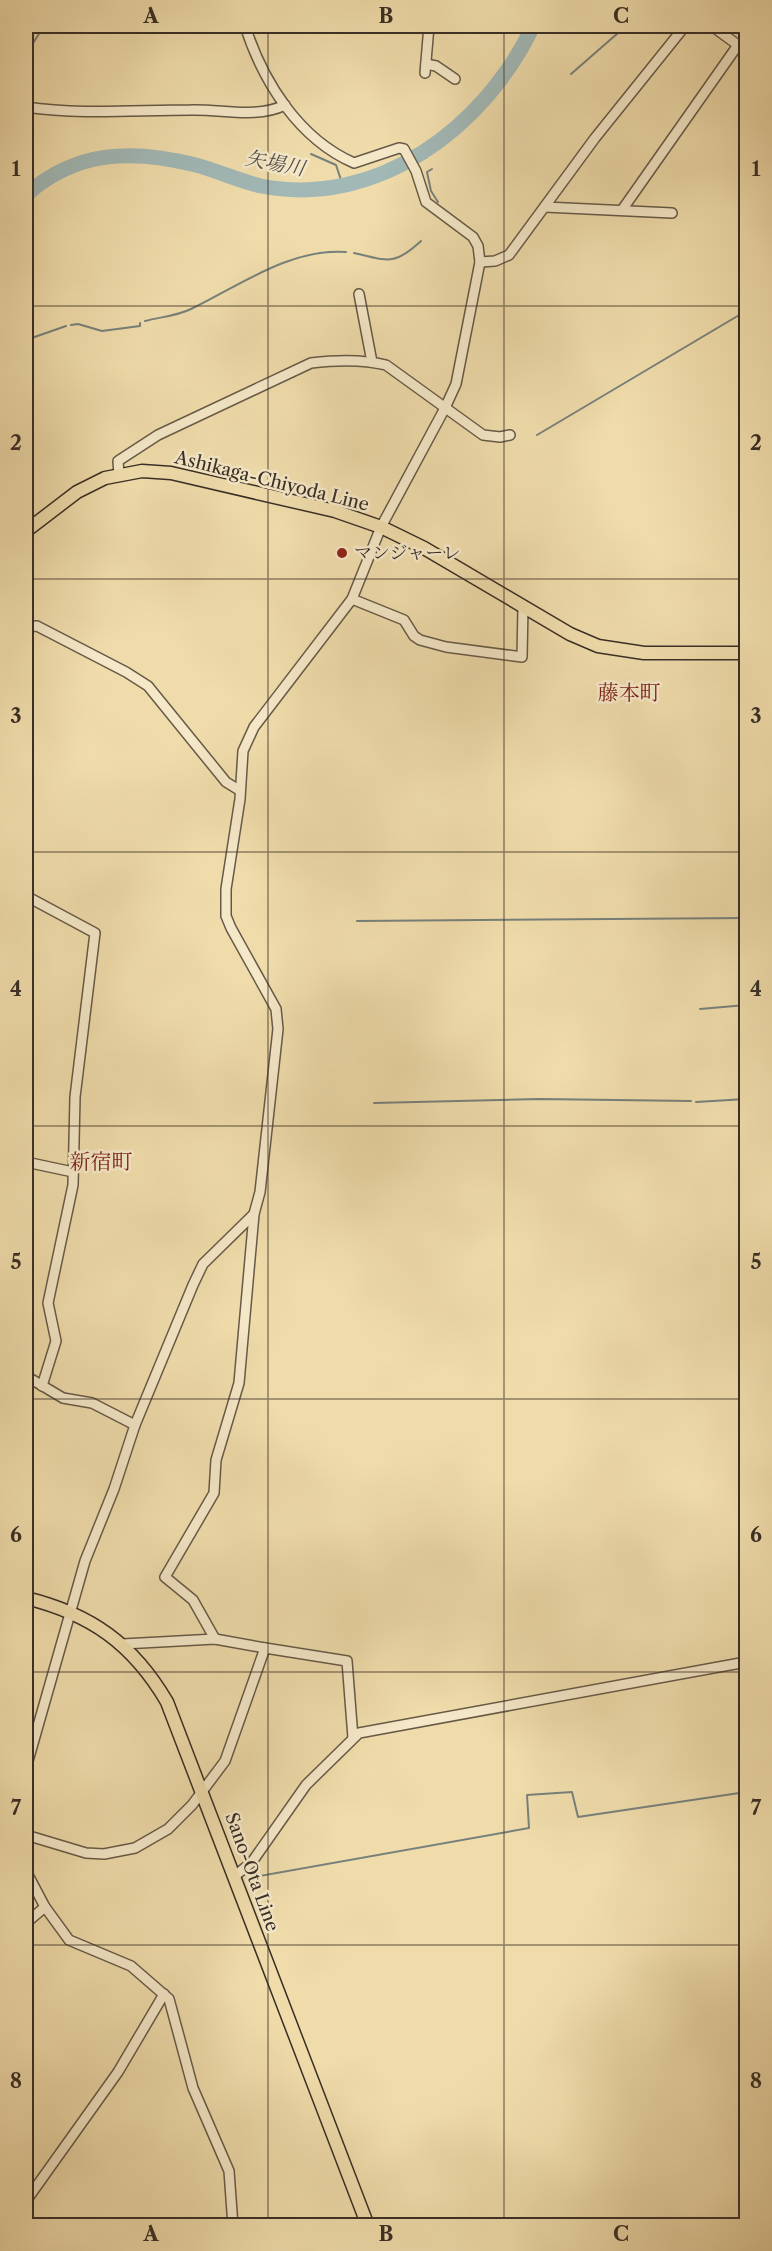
<svg xmlns="http://www.w3.org/2000/svg" width="772" height="2251" viewBox="0 0 772 2251" font-family="'Libre Caslon Text','Noto Serif JP',serif">
<style>
.lines{fill:none;stroke-linecap:round;stroke-linejoin:round}
.stream{stroke:#77817c;stroke-width:2}
.river{stroke:#a1b8b6;stroke-width:15}
.minor-casing{stroke:#665a47;stroke-width:12}
.major-casing{stroke:#382e26;stroke-width:15}
.minor{stroke:#f5e8c8;stroke-width:9}
.major{stroke:#f0dcab;stroke-width:12}
.grid{fill:none;stroke:#382e26;stroke-width:1.5;stroke-opacity:0.55}
.poi-dot{fill:#8f2418;stroke:#f5e8c8;stroke-width:2}
.labels{text-anchor:middle;stroke-width:5;stroke-linejoin:round;paint-order:stroke}
.street-label{font-size:18px;fill:#382e26;stroke:#f5e8c8}
.poi-label{font-size:18px;fill:#382e26;stroke:#f5e8c8;text-anchor:start}
.water-label{font-size:20px;font-style:italic;fill:#52504a;stroke:#f5e8c8}
.quarter-label{font-size:21px;fill:#7a1f14;stroke:#f5e8c8}
.neatline{fill:none;stroke:#382e26;stroke-width:2}
.grid-label{font-size:20px;text-anchor:middle;font-weight:bold;fill:#382e26}
</style>
<rect width="100%" height="100%" fill="#f0dcab"/>
<filter id="stains"><feTurbulence type="fractalNoise" baseFrequency=".00333" numOctaves="4"/><feColorMatrix values="0 0 0 0 .2 0 0 0 0 .09 0 0 0 0 .02 0 0 0 .5 -.17"/></filter>
<radialGradient id="worn" r=".72"><stop offset=".6" stop-color="#630" stop-opacity="0"/><stop offset="1" stop-color="#630" stop-opacity=".3"/></radialGradient>
<g class="lines">
<g class="stream">
<polyline points="26,54 44,26"/>
<polyline points="571,74 626,26"/>
<polyline points="423,152 426,158"/>
<polyline points="311,154 336,165 343,186"/>
<polyline points="432,169 427,172 431,191 438,202"/>
<path d="M354,253c33,7 39,14 67,-12"/>
<path d="M145,321c15,-4 32,-5 46,-12 48,-23 99,-61 155,-57"/>
<polyline points="71,325 78,324 102,331 140,326 140,323"/>
<polyline points="26,340 66,326"/>
<polyline points="537,435 746,311"/>
<polyline points="357,921 746,918"/>
<polyline points="700,1009 746,1005"/>
<polyline points="696,1102 746,1099"/>
<polyline points="374,1103 539,1099 691,1101"/>
<polyline points="249,1878 529,1828 527,1795 572,1792 578,1817 746,1792"/>
</g>
<path class="river" d="M26,195c50,-45 107,-46 170,-30 22,6 43,16 65,21 116,23 224,-59 272,-160"/>
<g class="minor-casing">
<g id="minor">
<polyline points="712,26 746,51"/>
<polyline points="426,64 436,66 455,79"/>
<polyline points="425,73 429,26"/>
<path d="M26,107c55,8 109,3 165,3 32,-1 65,9 94,-5"/>
<polyline points="545,207 672,213"/>
<polyline points="622,210 738,45"/>
<polyline points="480,262 495,261 509,255 595,138 685,26"/>
<polyline points="359,294 372,362"/>
<path d="M119,475l-1,-14 40,-26 153,-72c24,-3 51,-4 75,2l97,70 17,2 10,-2"/>
<polyline points="352,599 404,620 414,636 420,640 446,647 522,657 523,607"/>
<polyline points="26,627 37,626 126,672 148,686 226,782 239,790"/>
<polyline points="26,896 95,933 75,1097 73,1185 48,1303 56,1341 42,1386"/>
<polyline points="26,1162 73,1172"/>
<polyline points="26,1376 63,1398 92,1403 135,1425"/>
<path d="M215,1639l-22,-39 -28,-23 49,-84 2,-33 23,-77 15,-169 6,-22 18,-163 -2,-20 -45,-81 -5,-12v-27l14,-90 3,-48 11,-24 98,-128 29,-72 64,-119 11,-24 24,-122 -2,-16 -5,-9 -47,-35 -10,-31 -12,-22 -5,-1 -45,15c-55,-24 -91,-81 -109,-137"/>
<polyline points="123,1644 215,1639 265,1648"/>
<polyline points="26,1768 85,1561 114,1489 135,1425 193,1285 203,1264 254,1214"/>
<polyline points="26,1835 86,1853 104,1854 135,1848 168,1829 192,1805 225,1761 265,1648 347,1661 353,1738"/>
<polyline points="26,1871 45,1907 69,1940 131,1966 169,1999 193,2088 229,2171 233,2226"/>
<polyline points="236,1875 252,1862 306,1785 359,1733 746,1662"/>
<polyline points="26,1923 45,1907"/>
<polyline points="26,2201 118,2072 164,1994"/>
</g>
</g>
<g class="major-casing">
<g id="major">
<polyline points="26,531 77,492 105,478 142,471 171,473 335,511 381,527 424,548 570,634 598,646 644,653 746,653"/>
<path d="M26,1598c65,16 107,46 141,104l201,524"/>
</g>
</g>
<use href="#minor" class="minor"/>
<use href="#major" class="major"/>
</g>
<path class="grid" d="M268,26v2200M504,26v2200M26,306h720M26,579h720M26,852h720M26,1126h720M26,1399h720M26,1672h720M26,1945h720"/>
<circle class="poi-dot" cx="342" cy="553" r="6"/>
<g class="labels">
<g class="street-label">
<text transform="translate(272 481) rotate(14)" y="6">Ashikaga-Chiyoda Line</text>
<text transform="translate(252 1872) rotate(70)" y="6">Sano-Ota Line</text>
</g>
<g class="poi-label">
<text x="354" y="559">マンジャーレ</text>
</g>
<g class="water-label">
<text transform="translate(275 163) rotate(11)" y="7">矢場川</text>
</g>
<g class="quarter-label">
<text x="629" y="700">藤本町</text>
<text x="101" y="1169">新宿町</text>
</g>
</g>
<rect width="772" height="2251" fill="none" stroke="#f0dcab" stroke-width="66"/>
<rect x="33" y="33" width="706" height="2185" class="neatline"/>
<g class="grid-label">
<text x="151" y="23">A</text>
<text x="386" y="23">B</text>
<text x="621" y="23">C</text>
<text x="16" y="176">1</text>
<text x="756" y="176">1</text>
<text x="16" y="450">2</text>
<text x="756" y="450">2</text>
<text x="16" y="723">3</text>
<text x="756" y="723">3</text>
<text x="16" y="996">4</text>
<text x="756" y="996">4</text>
<text x="16" y="1269">5</text>
<text x="756" y="1269">5</text>
<text x="16" y="1542">6</text>
<text x="756" y="1542">6</text>
<text x="16" y="1815">7</text>
<text x="756" y="1815">7</text>
<text x="16" y="2088">8</text>
<text x="756" y="2088">8</text>
<text x="151" y="2241">A</text>
<text x="386" y="2241">B</text>
<text x="621" y="2241">C</text>
</g>
<rect width="100%" height="100%" filter="url(#stains)"/>
<rect width="100%" height="100%" fill="url(#worn)"/>
</svg>
